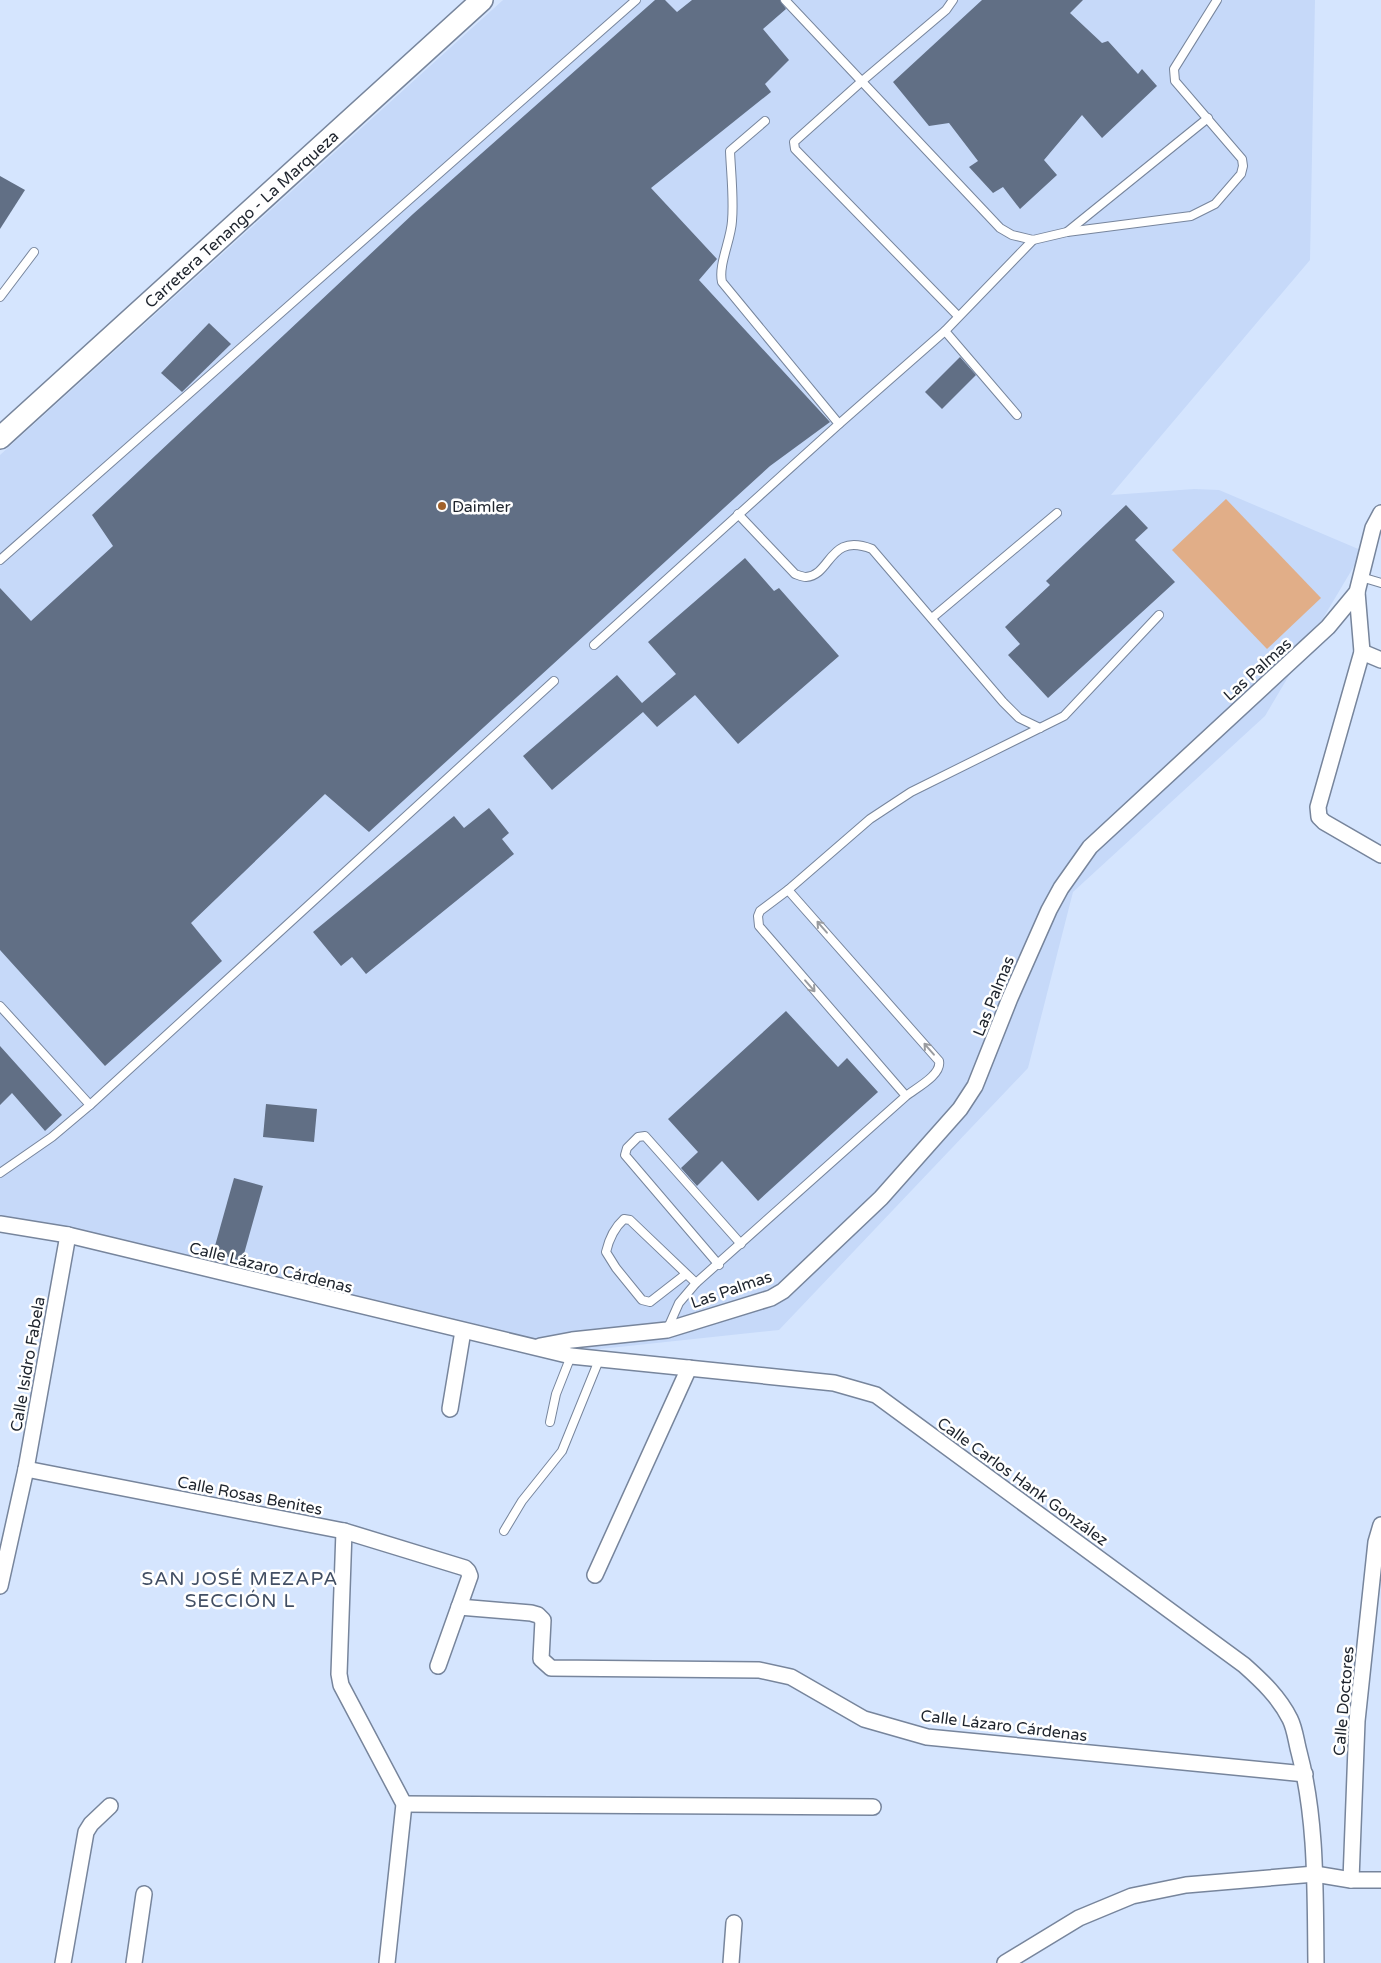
<svg xmlns="http://www.w3.org/2000/svg" width="1381" height="1963" viewBox="0 0 1381 1963" font-family="'Varela Round',sans-serif">
<style>
.built{fill:#c6d9f9}
.green{fill:#e1ae88}
.building{fill:#616f85}
.lines{fill:none;stroke-linecap:round;stroke-linejoin:round}
.lane-casing{stroke:#77859c;stroke-width:10}
.street-casing{stroke:#77859c;stroke-width:18}
.secondary-casing{stroke:#77859c;stroke-width:24}
.lane{stroke:#fff;stroke-width:8}
.street{stroke:#fff;stroke-width:15}
.secondary{stroke:#fff;stroke-width:21}
.oneway{stroke:#9a9ca0}
.poi-dot{fill:#a2622b;stroke:#fff;stroke-width:2}
.labels{text-anchor:middle;stroke-width:5;stroke-linejoin:round;paint-order:stroke}
.street-label{font-size:16px;fill:#1e242d;stroke:#fff}
.poi-label{font-size:16px;fill:#1e242d;stroke:#fff;text-anchor:start}
.quarter-label{font-size:19px;letter-spacing:1px;fill:#424f64;stroke:#fff}
</style>
<rect width="100%" height="100%" fill="#d5e5fe"/>
<polygon class="built" points="503,0 1315,0 1310,260 1111,495 1194,489 1219,490 1363,551 1265,716 1073,892 1028,1068 779,1330 572,1352 0,1216 0,455"/>
<polygon class="green" points="1226,499 1321,598 1267,649 1172,550"/>
<g class="building">
<polygon points="655,0 665,0 677,12 692,0 780,0 786,9 763,29 789,60 765,84 771,92 651,188 717,259 699,280 830,422 770,466 369,832 325,794 191,923 222,961 105,1066 0,950 0,588 31,621 113,546 92,515 413,214"/>
<polygon points="982,0 1083,0 1070,13 1102,43 1108,41 1138,74 1142,69 1157,86 1102,138 1082,115 1044,160 1057,175 1020,209 1003,187 993,193 969,167 978,161 949,123 929,126 893,82"/>
<polygon points="0,176 25,190 0,229"/>
<polygon points="209,323 231,344 182,392 161,373"/>
<polygon points="960,357 976,375 942,409 925,392"/>
<polygon points="1126,505 1148,528 1135,540 1175,582 1048,698 1008,655 1020,644 1005,627 1050,585 1046,581"/>
<polygon points="745,558 774,591 779,588 839,656 738,744 695,695 657,727 643,712 552,790 523,756 617,675 642,703 676,674 648,642"/>
<polygon points="489,808 509,833 502,839 514,854 366,974 352,957 341,966 313,932 454,816 464,828"/>
<polygon points="786,1011 838,1067 847,1058 878,1092 758,1201 722,1161 697,1186 681,1168 698,1152 668,1119"/>
<polygon points="0,1046 62,1115 45,1131 12,1093 0,1105"/>
<polygon points="266,1104 317,1109 314,1142 263,1137"/>
<polygon points="234,1178 263,1186 242,1261 213,1253"/>
</g>
<g class="lines">
<g class="lane-casing">
<g id="lane">
<polyline points="785,0 1000,228 1012,235 1033,240 1067,232 1191,216 1215,204 1241,174 1243,166 1242,159 1175,81 1174,69 1217,0"/>
<polyline points="953,0 946,10 861,82 794,142 795,149 958,316"/>
<path d="M765,121l-35,30c1,23 4,48 2,70 -1,19 -14,44 -10,61l117,142"/>
<polyline points="1067,232 1208,118"/>
<polyline points="0,297 34,252"/>
<polyline points="1017,415 945,331 1033,240"/>
<path d="M738,514l57,60c3,1 8,3 11,3 26,-2 22,-45 66,-28l131,153 16,16 21,10"/>
<polyline points="0,560 636,0"/>
<polyline points="1361,577 1381,583"/>
<polyline points="932,618 1057,513"/>
<polyline points="594,645 839,424 945,331"/>
<polyline points="788,890 870,819 911,792 1064,716 1159,615"/>
<polyline points="0,1006 90,1105"/>
<polyline points="0,1173 52,1137 90,1105 554,681"/>
<polyline points="719,1265 625,1155 627,1148 638,1137 645,1136 741,1244"/>
<path d="M686,1274l-36,28 -8,-2 -26,-32 -10,-16c3,-13 8,-24 18,-33l6,1 66,63"/>
<path d="M667,1330l12,-27 17,-20 210,-187c10,-8 36,-21 33,-35l-151,-171 -28,21 -2,5 1,10 147,170"/>
<polyline points="550,1422 556,1394 571,1356"/>
<polyline points="504,1531 522,1501 562,1451 599,1360"/>
</g>
</g>
<g class="street-casing">
<g id="street">
<polyline points="1357,592 1362,652 1318,807 1319,817 1324,822 1381,855"/>
<polyline points="1362,652 1381,660"/>
<path d="M0,1224l68,11 503,121 263,27 42,12 368,270c18,16 35,32 46,54 5,10 6,22 9,33 18,68 16,141 17,211"/>
<polyline points="540,1346 572,1340 667,1330 771,1298 783,1291 881,1198 960,1109 975,1086 1010,998 1049,910 1061,888 1090,847 1328,627 1357,592 1373,528 1381,513"/>
<polyline points="450,1409 463,1331"/>
<polyline points="26,1469 344,1531 465,1568 468,1571 470,1576 438,1666"/>
<polyline points="344,1531 339,1674 341,1685 404,1804 387,1963"/>
<polyline points="595,1575 689,1368"/>
<polyline points="0,1586 26,1469 68,1235"/>
<polyline points="459,1607 531,1613 538,1615 543,1620 541,1659 551,1668 759,1670 791,1677 864,1719 927,1737 1305,1774"/>
<polyline points="404,1804 873,1807"/>
<polyline points="1351,1880 1357,1721 1376,1542 1381,1525"/>
<polyline points="63,1963 86,1832 91,1824 110,1806"/>
<polyline points="134,1963 144,1894"/>
<polyline points="731,1963 734,1923"/>
<polyline points="1005,1963 1079,1918 1132,1896 1186,1885 1315,1874 1351,1880 1381,1880"/>
</g>
</g>
<g class="secondary-casing">
<g id="secondary">
<path id="s1" d="M0,438l482,-438"/>
</g>
</g>
<use href="#lane" class="lane"/>
<use href="#street" class="street"/>
<use href="#secondary" class="secondary"/>
</g>
<defs><path id="oneway-shaft" d="M-6 0H5M1.5-3L5.5 0L1.5 3" fill="none" stroke-width="1.6" stroke-linecap="round" stroke-linejoin="round" transform="scale(1.25)"/></defs>
<g class="oneway">
<use href="#oneway-shaft" transform="translate(822 927) rotate(-131)"/>
<use href="#oneway-shaft" transform="translate(810 986) rotate(49)"/>
<use href="#oneway-shaft" transform="translate(929 1049) rotate(-131)"/>
</g>
<circle class="poi-dot" cx="442" cy="506" r="5"/>
<g class="labels">
<g class="street-label">
<text dy="6" stroke="none"><textPath href="#s1" startOffset="326">Carretera Tenango - La Marqueza</textPath></text>
<text transform="translate(1257 669) rotate(-42)" y="6">Las Palmas</text>
<text transform="translate(993 996) rotate(-68)" y="6">Las Palmas</text>
<text transform="translate(271 1267) rotate(14)" y="6">Calle Lázaro Cárdenas</text>
<text transform="translate(731 1289) rotate(-19)" y="6">Las Palmas</text>
<text transform="translate(27 1364) rotate(-80)" y="6">Calle Isidro Fabela</text>
<text transform="translate(1023 1481) rotate(36)" y="6">Calle Carlos Hank González</text>
<text transform="translate(250 1495) rotate(11)" y="6">Calle Rosas Benites</text>
<text transform="translate(1343 1701) rotate(-85)" y="6">Calle Doctores</text>
<text transform="translate(1004 1725) rotate(7)" y="6">Calle Lázaro Cárdenas</text>
</g>
<g class="poi-label">
<text x="452" y="512">Daimler</text>
</g>
<g class="quarter-label">
<text x="240" y="1585">SAN JOSÉ MEZAPA<tspan x="240" dy="22">SECCIÓN L</tspan></text>
</g>
</g>
</svg>
